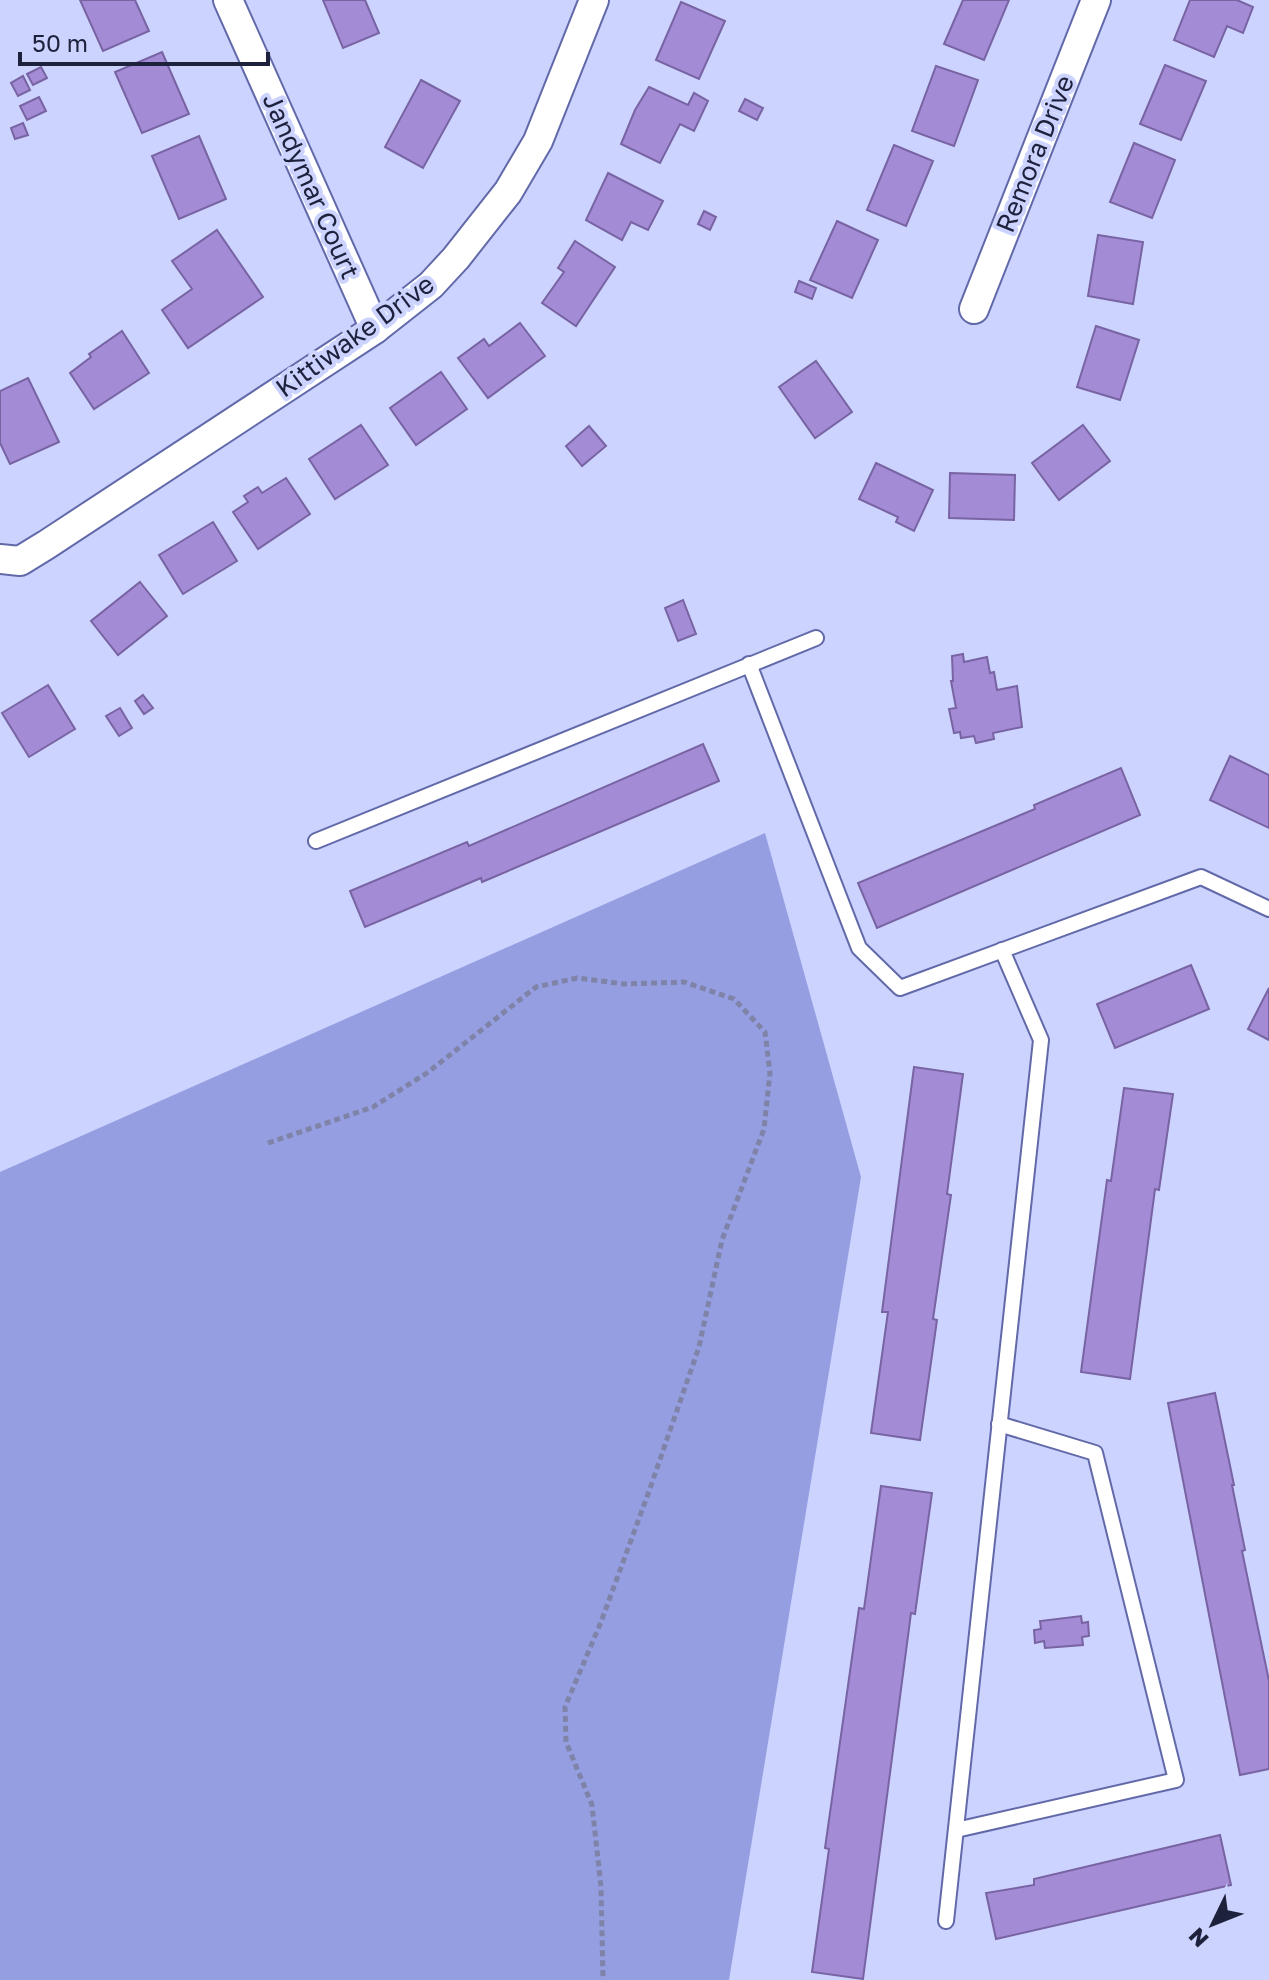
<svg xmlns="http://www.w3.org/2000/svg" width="1269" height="1980" viewBox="0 0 1269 1980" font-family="'Golos Text',sans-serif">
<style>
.green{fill:#959ee1}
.building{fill:#a38cd5;stroke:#7863a3;stroke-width:2}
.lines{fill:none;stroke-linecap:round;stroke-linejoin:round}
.service-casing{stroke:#6269a9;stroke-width:18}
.minor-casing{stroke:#6269a9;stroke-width:32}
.path{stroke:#7e83a7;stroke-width:5;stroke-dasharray:6 4;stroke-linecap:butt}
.service{stroke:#fff;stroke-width:14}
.minor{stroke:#fff;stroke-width:28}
.labels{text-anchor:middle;stroke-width:8;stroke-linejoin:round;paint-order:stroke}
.street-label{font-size:26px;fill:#1e213c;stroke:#ccd3ff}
</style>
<rect width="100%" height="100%" fill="#ccd3ff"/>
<polygon class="green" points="765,833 861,1177 729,1980 0,1980 0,1172"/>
<g class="building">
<polygon points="80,0 135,0 149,31 103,51"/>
<polygon points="323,0 365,0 379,33 343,48"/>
<polygon points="963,0 1009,0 984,60 944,44"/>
<polygon points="1190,0 1237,0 1253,7 1243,33 1227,26 1214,57 1174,40"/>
<polygon points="681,2 725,21 699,79 656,60"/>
<polygon points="162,52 189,114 142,133 115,72"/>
<polygon points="1165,65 1206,81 1181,140 1140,124"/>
<polygon points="936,66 978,80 954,146 912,131"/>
<polygon points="41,67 47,78 33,85 27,74"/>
<polygon points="23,76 30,90 18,96 11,83"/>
<polygon points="421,80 460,101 423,168 385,147"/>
<polygon points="649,87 688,105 694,93 708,101 694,131 680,124 660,163 621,144 635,110"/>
<polygon points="39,97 46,111 27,120 20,106"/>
<polygon points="745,99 763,108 757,120 739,111"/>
<polygon points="23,123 28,135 15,139 11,128"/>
<polygon points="199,136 226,199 179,219 152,156"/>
<polygon points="1134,143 1175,160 1152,218 1110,202"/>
<polygon points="894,145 933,161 906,226 867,210"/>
<polygon points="608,173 663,201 648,230 631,222 622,240 586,220"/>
<polygon points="704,211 716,217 710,230 698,224"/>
<polygon points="837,221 878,240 852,298 810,280"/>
<polygon points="217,230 263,297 188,348 162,310 192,289 172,261"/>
<polygon points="1098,235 1143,242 1133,304 1088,296"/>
<polygon points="575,241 615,267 576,326 542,303 564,272 558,268"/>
<polygon points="799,281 816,288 812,299 795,292"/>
<polygon points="520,323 545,356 488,398 458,358 484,339 489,346"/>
<polygon points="1096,326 1139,340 1120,400 1077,387"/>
<polygon points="122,331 149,373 94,409 70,373 91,357 89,354"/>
<polygon points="816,361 852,412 815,438 779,387"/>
<polygon points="441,372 467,409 416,445 390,408"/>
<polygon points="28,378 59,442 10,464 0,443 0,391"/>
<polygon points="361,425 388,465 335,499 309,459"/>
<polygon points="1083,425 1110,461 1059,500 1032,463"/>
<polygon points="589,426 606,446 582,466 566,446"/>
<polygon points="876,463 933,490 914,531 896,522 898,517 859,499"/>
<polygon points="950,473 1015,475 1014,520 949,518"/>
<polygon points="286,478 310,514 258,549 233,512 248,502 244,496 258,487 262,493"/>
<polygon points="213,522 237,561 183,594 159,555"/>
<polygon points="140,582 167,616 118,655 91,621"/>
<polygon points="683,600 696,634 678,641 665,608"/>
<polygon points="963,654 964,662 987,657 990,673 994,672 997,690 1017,686 1022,727 993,733 994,739 976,743 974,736 961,738 960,732 954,733 949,709 956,708 951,681 953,681 952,656"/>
<polygon points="48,685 75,729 29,757 2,713"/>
<polygon points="143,695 153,708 144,714 135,701"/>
<polygon points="120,708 132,728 119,736 106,716"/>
<polygon points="703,744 719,781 482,882 481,878 365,927 350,891 467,842 469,846"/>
<polygon points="1230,756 1269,775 1269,828 1210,800"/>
<polygon points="1121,768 1140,815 877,928 858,883 1035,809 1034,805"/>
<polygon points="1191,965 1209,1009 1115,1048 1097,1004"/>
<polygon points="1269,988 1269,1040 1248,1029"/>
<polygon points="914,1067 963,1074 947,1194 951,1195 933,1319 937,1320 920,1440 871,1433 888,1312 882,1312"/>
<polygon points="1124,1088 1173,1094 1159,1190 1155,1189 1130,1379 1081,1372 1107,1180 1111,1181"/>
<polygon points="1215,1393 1234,1485 1232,1485 1245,1550 1242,1551 1269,1681 1269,1769 1240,1775 1168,1403"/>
<polygon points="881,1486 932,1493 915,1614 911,1613 863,1979 812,1972 829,1849 825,1848 859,1608 864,1609"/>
<polygon points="1081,1616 1082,1623 1088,1622 1089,1636 1082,1637 1083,1645 1045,1648 1044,1641 1035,1643 1034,1630 1041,1629 1040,1621"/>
<polygon points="1220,1835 1231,1885 996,1939 986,1893 1034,1885 1034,1879"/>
</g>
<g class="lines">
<g class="service-casing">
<g id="service">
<polyline points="749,664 859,948 900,988 1201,877 1269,909"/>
<polyline points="316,841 816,638"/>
<polyline points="956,1830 1176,1780 1095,1453 999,1424"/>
<polyline points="946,1921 1041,1040 1002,950"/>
</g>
</g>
<g class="minor-casing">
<g id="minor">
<polyline points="228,0 375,329"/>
<polyline points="974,309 1096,0"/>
<polyline points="0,559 20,561 46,545 375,329 431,285 456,258 508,192 538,141 594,0"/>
</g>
</g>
<polyline class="path" points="268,1143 373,1107 427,1073 536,987 577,978 624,984 684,982 734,999 765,1032 770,1073 764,1129 722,1240 699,1347 648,1494 601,1622 565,1707 566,1742 592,1805 601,1887 603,1980"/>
<use href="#service" class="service"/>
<use href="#minor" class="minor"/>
</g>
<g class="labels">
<g class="street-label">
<text transform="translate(1035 154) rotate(-68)" y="9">Remora Drive</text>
<text transform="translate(311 186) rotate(66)" y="9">Jandymar Court</text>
<text transform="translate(355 336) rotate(-36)" y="9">Kittiwake Drive</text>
</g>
</g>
<g transform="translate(1213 1924) rotate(227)" stroke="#ccd3ff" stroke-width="6" paint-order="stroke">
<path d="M0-6L14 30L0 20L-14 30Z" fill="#1e213c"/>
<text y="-12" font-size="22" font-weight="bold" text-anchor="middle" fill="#1e213c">N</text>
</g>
<path d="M20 52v12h248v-12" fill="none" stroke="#1e213c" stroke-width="4"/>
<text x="32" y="52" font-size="24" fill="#1e213c" stroke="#ccd3ff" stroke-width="6" paint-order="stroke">50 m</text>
</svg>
